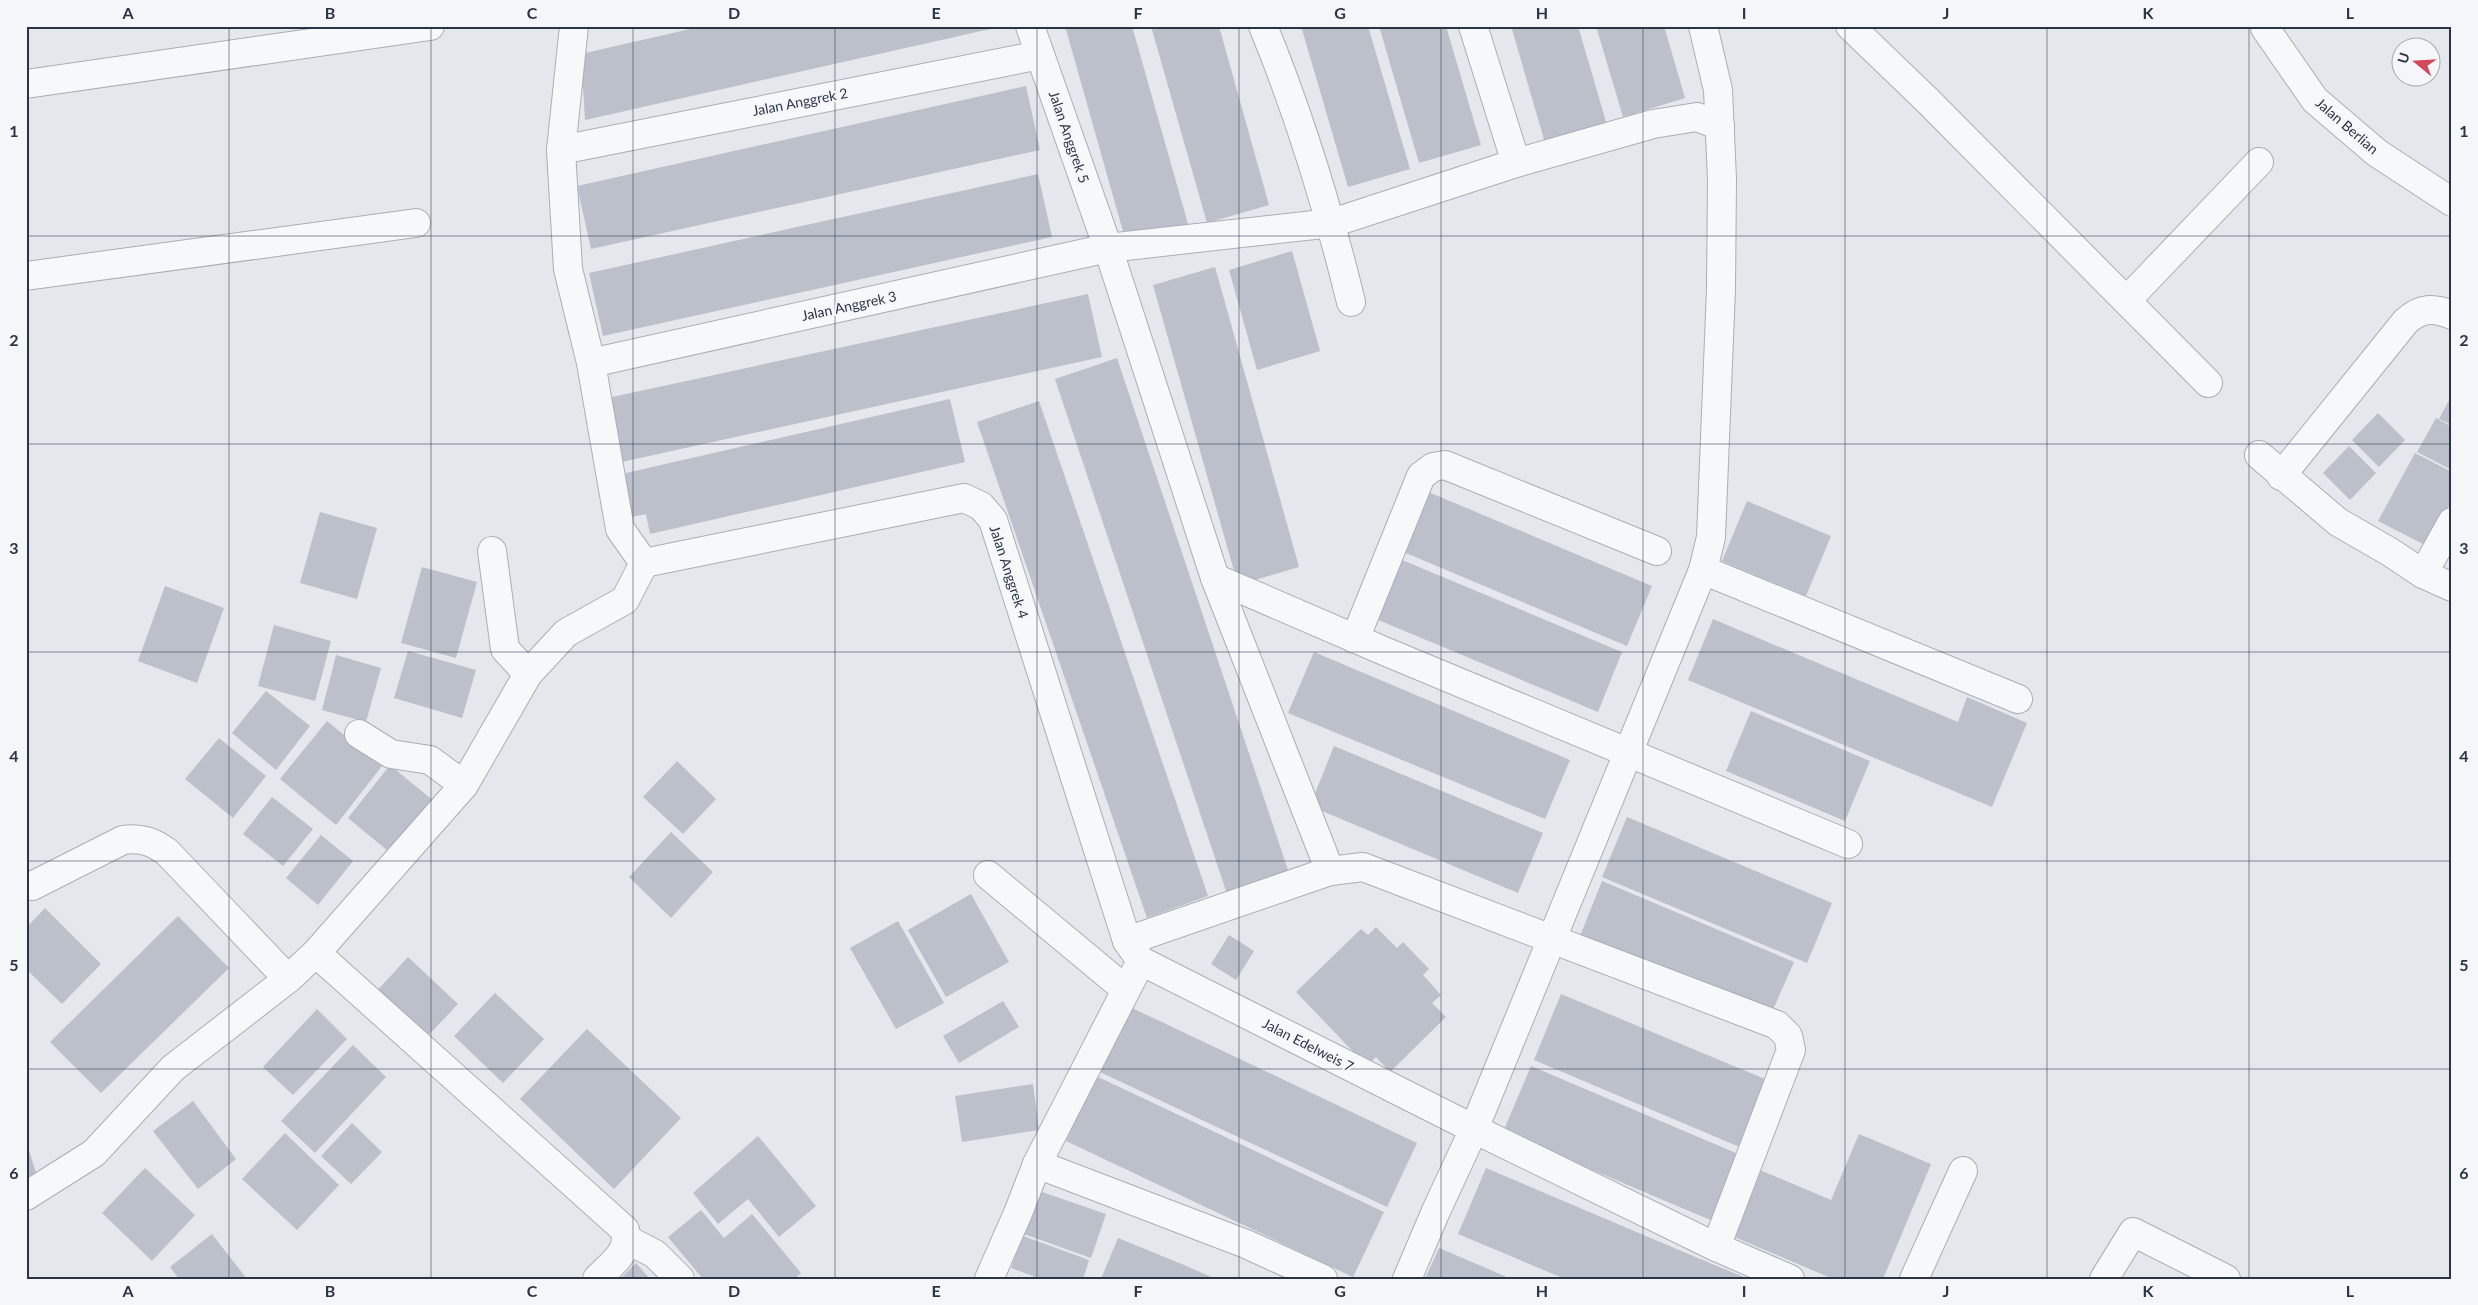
<svg xmlns="http://www.w3.org/2000/svg" width="2478" height="1305" viewBox="0 0 2478 1305" font-family="Lato,sans-serif">
<style>
.building{fill:#bbc0ca}
.lines{fill:none;stroke-linecap:round;stroke-linejoin:round}
.street-casing{stroke:#a9aeb7;stroke-width:30}
.street{stroke:#f7f8fa;stroke-width:28}
.grid{fill:none;stroke:#2b3445;stroke-width:1;stroke-opacity:0.55}
.labels{text-anchor:middle;stroke-width:4;stroke-linejoin:round;paint-order:stroke}
.street-label{font-size:14px;fill:#2b3445;stroke:#f4f6f9}
.neatline{fill:none;stroke:#2b3445;stroke-width:2}
.grid-label{font-size:16px;text-anchor:middle;font-weight:bold;fill:#2b3445}
</style>
<rect width="100%" height="100%" fill="#e4e7ec"/>
<g class="building">
<polygon points="703,26 999,26 999,27 585,120 581,54"/>
<polygon points="1065,26 1132,26 1188,224 1126,242"/>
<polygon points="1151,26 1219,26 1269,205 1207,223"/>
<polygon points="1301,26 1368,26 1410,169 1348,187"/>
<polygon points="1379,26 1446,26 1481,145 1419,163"/>
<polygon points="1511,26 1578,26 1607,125 1545,143"/>
<polygon points="1596,26 1664,26 1685,98 1623,117"/>
<polygon points="1026,86 1040,150 591,249 577,186"/>
<polygon points="1038,174 1052,237 603,336 589,273"/>
<polygon points="1292,251 1320,351 1257,370 1229,270"/>
<polygon points="1215,267 1299,567 1238,585 1153,285"/>
<polygon points="1088,294 1102,357 617,463 603,399"/>
<polygon points="1117,358 1290,876 1228,897 1055,379"/>
<polygon points="2452,395 2452,425 2439,419"/>
<polygon points="950,399 965,462 650,534 646,514 627,518 617,475"/>
<polygon points="1039,401 1208,896 1147,918 977,422"/>
<polygon points="2378,413 2405,440 2379,467 2352,440"/>
<polygon points="2436,418 2452,427 2452,470 2417,452"/>
<polygon points="2349,446 2376,473 2350,500 2323,473"/>
<polygon points="2415,453 2452,472 2452,500 2427,546 2378,521"/>
<polygon points="1426,491 1652,586 1627,646 1401,551"/>
<polygon points="1747,501 1831,536 1806,596 1722,561"/>
<polygon points="320,512 377,528 357,599 300,583"/>
<polygon points="1402,560 1622,652 1598,712 1376,619"/>
<polygon points="422,567 477,582 456,658 401,643"/>
<polygon points="165,586 224,608 197,683 138,661"/>
<polygon points="1713,619 1958,722 1967,697 2027,723 1992,807 1688,680"/>
<polygon points="274,625 331,641 315,701 258,686"/>
<polygon points="408,651 476,670 462,718 394,698"/>
<polygon points="1314,652 1570,760 1545,819 1288,713"/>
<polygon points="336,655 381,668 366,722 322,710"/>
<polygon points="266,691 310,726 276,770 232,733"/>
<polygon points="1751,711 1870,761 1845,821 1726,771"/>
<polygon points="327,721 382,766 336,825 280,779"/>
<polygon points="219,738 266,776 233,818 185,779"/>
<polygon points="1334,746 1543,833 1518,893 1310,806"/>
<polygon points="677,761 716,799 683,834 643,797"/>
<polygon points="390,765 436,803 394,856 348,818"/>
<polygon points="272,797 313,829 283,866 243,834"/>
<polygon points="1627,817 1832,903 1807,963 1602,877"/>
<polygon points="671,832 713,872 671,918 629,877"/>
<polygon points="321,835 353,861 318,905 286,878"/>
<polygon points="1602,881 1794,962 1768,1021 1578,941"/>
<polygon points="971,894 1009,962 946,997 908,930"/>
<polygon points="45,908 101,964 62,1004 26,969 26,928"/>
<polygon points="178,916 229,968 101,1093 50,1042"/>
<polygon points="898,921 944,1003 896,1029 850,948"/>
<polygon points="1376,927 1397,948 1403,942 1429,969 1423,975 1441,995 1432,1003 1446,1017 1390,1072 1376,1057 1367,1066 1296,992 1361,929 1368,935"/>
<polygon points="1229,935 1254,951 1236,980 1211,964"/>
<polygon points="408,957 458,1004 423,1041 374,994"/>
<polygon points="495,993 544,1039 503,1083 454,1036"/>
<polygon points="1561,994 1777,1084 1749,1151 1534,1060"/>
<polygon points="1003,1001 1019,1027 959,1063 943,1036"/>
<polygon points="1130,1007 1417,1143 1387,1207 1100,1072"/>
<polygon points="317,1009 347,1039 293,1095 263,1067"/>
<polygon points="587,1029 681,1118 614,1189 520,1099"/>
<polygon points="353,1045 386,1077 315,1153 281,1121"/>
<polygon points="1531,1066 1743,1156 1715,1222 1503,1132"/>
<polygon points="1096,1076 1384,1212 1353,1277 1066,1141"/>
<polygon points="1033,1084 1039,1130 962,1142 955,1096"/>
<polygon points="193,1101 236,1159 198,1189 153,1131"/>
<polygon points="352,1123 382,1152 351,1184 321,1156"/>
<polygon points="285,1133 339,1185 297,1230 242,1179"/>
<polygon points="1859,1134 1931,1164 1883,1279 1833,1279 1732,1236 1760,1170 1831,1200"/>
<polygon points="758,1136 816,1206 779,1237 748,1199 718,1224 693,1193"/>
<polygon points="26,1141 38,1179 26,1183"/>
<polygon points="145,1168 195,1215 152,1261 102,1213"/>
<polygon points="1486,1168 1712,1264 1749,1279 1565,1279 1458,1234"/>
<polygon points="1039,1191 1106,1214 1091,1258 1024,1234"/>
<polygon points="701,1210 724,1238 752,1214 801,1273 794,1279 703,1279 668,1237"/>
<polygon points="212,1234 247,1279 179,1279 170,1267"/>
<polygon points="1023,1236 1089,1260 1083,1279 1041,1279 1011,1268"/>
<polygon points="1118,1238 1184,1265 1216,1279 1101,1279"/>
<polygon points="1439,1248 1486,1268 1511,1279 1425,1279"/>
<polygon points="636,1263 650,1279 620,1279"/>
</g>
<g class="lines">
<g class="street-casing">
<g id="street">
<polyline points="574,26 561,150 568,269 591,363 620,529 644,563"/>
<polyline points="1030,26 1108,248 1215,578 1330,871"/>
<path d="M1263,26c37,90 65,182 88,276"/>
<polyline points="1473,26 1516,163"/>
<polyline points="1850,26 1928,101 2208,383"/>
<polyline points="2265,28 2315,100 2377,153 2452,202"/>
<polyline points="26,84 430,26"/>
<polyline points="561,150 1040,55"/>
<polyline points="26,276 416,223"/>
<polyline points="2127,300 2259,162"/>
<polyline points="591,363 1108,248 1332,223 1516,163 1653,124 1697,117 1720,126"/>
<polyline points="2259,455 2338,522 2390,552 2423,574 2452,587"/>
<path d="M2281,476l125,-155c15,-13 27,-14 46,-6"/>
<polyline points="492,551 505,649 528,674"/>
<polyline points="644,563 964,498 981,506 993,520 1127,941 1141,961 1037,1164 1018,1213 989,1279"/>
<polyline points="1703,570 2018,699"/>
<polyline points="2423,574 2452,522"/>
<polyline points="1215,578 1384,651 1848,844"/>
<polyline points="1355,639 1421,476 1433,467 1445,465 1657,551"/>
<polyline points="359,734 391,754 430,760 464,785"/>
<polyline points="988,875 1125,989"/>
<path d="M32,886l91,-46c18,-3 30,2 44,12l121,127"/>
<polyline points="1127,941 1330,871 1363,867 1777,1025 1788,1036 1791,1050 1716,1247"/>
<path d="M316,953l309,277c6,22 -14,34 -28,49"/>
<polyline points="1141,961 1474,1129 1716,1247 1790,1279"/>
<polyline points="1037,1164 1246,1244 1323,1279"/>
<polyline points="26,1196 94,1153 173,1068 288,979 316,953 464,785 528,674 566,633 625,600 644,563"/>
<polyline points="628,1240 655,1254 680,1279"/>
<polyline points="1407,1279 1436,1211 1474,1129 1703,570 1711,537 1721,289 1722,179 1718,90 1703,26"/>
<polyline points="1914,1279 1963,1171"/>
<polyline points="2104,1279 2133,1232 2226,1279"/>
</g>
</g>
<use href="#street" class="street"/>
</g>
<path class="grid" d="M229,26v1253M431,26v1253M633,26v1253M835,26v1253M1037,26v1253M1239,26v1253M1441,26v1253M1643,26v1253M1845,26v1253M2047,26v1253M2249,26v1253M26,236h2426M26,444h2426M26,652h2426M26,861h2426M26,1069h2426"/>
<g class="labels">
<g class="street-label">
<text transform="translate(800 102) rotate(-11)" y="5">Jalan Anggrek 2</text>
<text transform="translate(2347 126) rotate(41)" y="5">Jalan Berlian</text>
<text transform="translate(1069 137) rotate(71)" y="5">Jalan Anggrek 5</text>
<text transform="translate(849 306) rotate(-12)" y="5">Jalan Anggrek 3</text>
<text transform="translate(1009 572) rotate(72)" y="5">Jalan Anggrek 4</text>
<text transform="translate(1308 1045) rotate(27)" y="5">Jalan Edelweis 7</text>
</g>
</g>
<rect width="2478" height="1305" fill="none" stroke="#f4f6f9" stroke-width="55"/>
<g transform="translate(2416 62) rotate(288)"><circle r="24" fill="#f4f6f9" stroke="#a4a8b1"/>
<path d="M0-4L9 19L0 12L-9 19Z" fill="#d1495b"/>
<text y="-8" font-size="14" font-weight="bold" text-anchor="middle" fill="#2b3445">U</text>
</g>
<rect x="28" y="28" width="2422" height="1250" class="neatline"/>
<g class="grid-label">
<text x="128" y="19">A</text>
<text x="330" y="19">B</text>
<text x="532" y="19">C</text>
<text x="734" y="19">D</text>
<text x="936" y="19">E</text>
<text x="1138" y="19">F</text>
<text x="1340" y="19">G</text>
<text x="1542" y="19">H</text>
<text x="1744" y="19">I</text>
<text x="1946" y="19">J</text>
<text x="2148" y="19">K</text>
<text x="2350" y="19">L</text>
<text x="14" y="137">1</text>
<text x="2464" y="137">1</text>
<text x="14" y="346">2</text>
<text x="2464" y="346">2</text>
<text x="14" y="554">3</text>
<text x="2464" y="554">3</text>
<text x="14" y="762">4</text>
<text x="2464" y="762">4</text>
<text x="14" y="971">5</text>
<text x="2464" y="971">5</text>
<text x="14" y="1179">6</text>
<text x="2464" y="1179">6</text>
<text x="128" y="1297">A</text>
<text x="330" y="1297">B</text>
<text x="532" y="1297">C</text>
<text x="734" y="1297">D</text>
<text x="936" y="1297">E</text>
<text x="1138" y="1297">F</text>
<text x="1340" y="1297">G</text>
<text x="1542" y="1297">H</text>
<text x="1744" y="1297">I</text>
<text x="1946" y="1297">J</text>
<text x="2148" y="1297">K</text>
<text x="2350" y="1297">L</text>
</g>
</svg>
